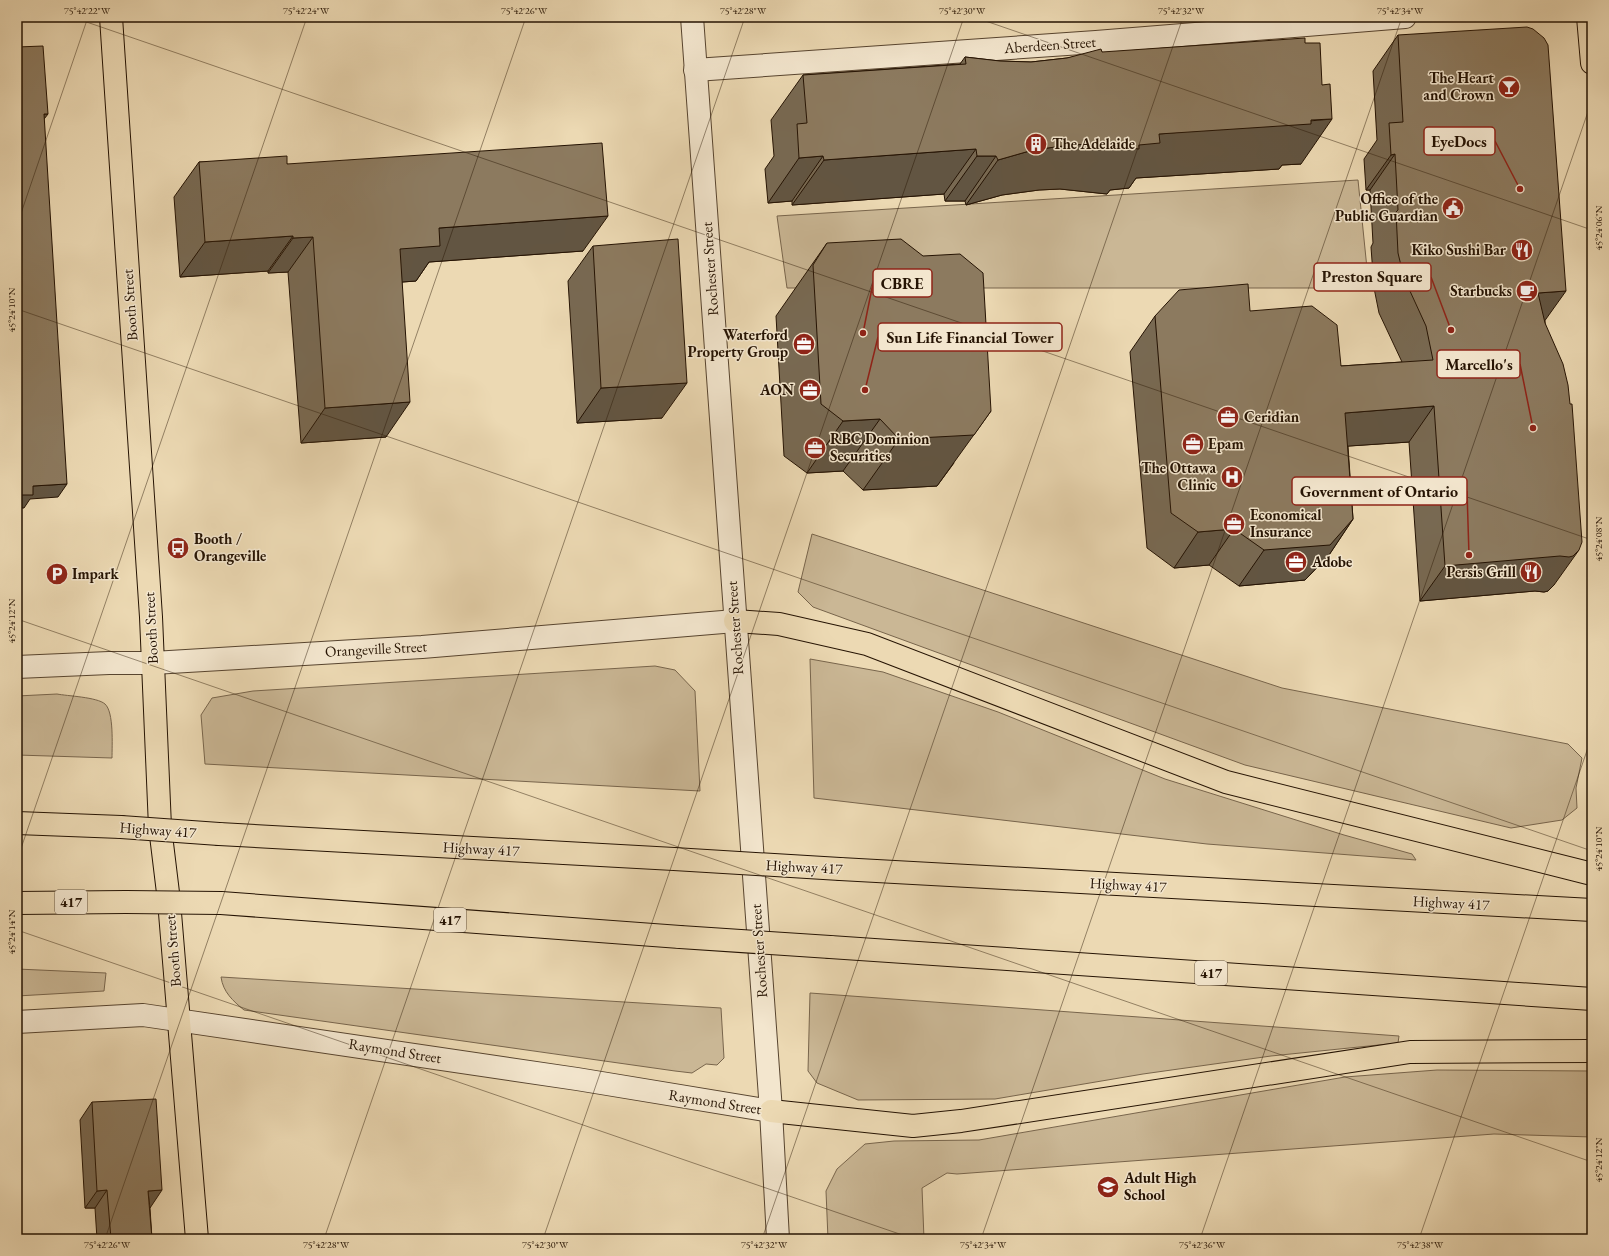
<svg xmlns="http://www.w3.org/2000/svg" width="1609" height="1256" viewBox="0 0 1609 1256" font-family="'EB Garamond',serif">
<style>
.green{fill:#cab795;stroke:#78654c}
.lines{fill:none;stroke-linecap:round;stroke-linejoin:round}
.minor-casing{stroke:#57442f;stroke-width:24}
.major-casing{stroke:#251303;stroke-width:24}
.highway-casing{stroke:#251303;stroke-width:24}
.minor{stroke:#f3e6ce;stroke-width:22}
.major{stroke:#ecd9b3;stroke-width:22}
.highway{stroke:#ecd9b3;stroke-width:22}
.highway-bridge-casing{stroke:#251303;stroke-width:24;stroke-linecap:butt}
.highway-bridge{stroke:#ecd9b3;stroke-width:22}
.wall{fill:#786952;stroke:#251303}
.shaded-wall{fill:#625542;stroke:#251303}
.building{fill:#8c7a5f;stroke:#251303}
.ticks{fill:none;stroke:#251303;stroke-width:1;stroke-opacity:0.45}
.labels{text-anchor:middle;stroke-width:3;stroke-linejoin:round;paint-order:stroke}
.shield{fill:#f3e6ce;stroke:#635240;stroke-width:1}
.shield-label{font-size:14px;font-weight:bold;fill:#251303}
.street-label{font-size:15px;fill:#251303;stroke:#f3e6ce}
.poi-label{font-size:15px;font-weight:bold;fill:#251303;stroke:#f3e6ce;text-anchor:start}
.leader{fill:none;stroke:#8f2418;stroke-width:1.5}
.callout-dot{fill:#8f2418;stroke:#f3e6ce;stroke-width:1.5}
.callout{fill:#f3e6ce;stroke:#8f2418;stroke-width:1.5}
.callout-label{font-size:16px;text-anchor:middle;font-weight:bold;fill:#251303}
.neatline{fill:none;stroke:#251303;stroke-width:1.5}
.ticks-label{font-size:10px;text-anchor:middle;fill:#251303}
</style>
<rect width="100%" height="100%" fill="#ecd9b3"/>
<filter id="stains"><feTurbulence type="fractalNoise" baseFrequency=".005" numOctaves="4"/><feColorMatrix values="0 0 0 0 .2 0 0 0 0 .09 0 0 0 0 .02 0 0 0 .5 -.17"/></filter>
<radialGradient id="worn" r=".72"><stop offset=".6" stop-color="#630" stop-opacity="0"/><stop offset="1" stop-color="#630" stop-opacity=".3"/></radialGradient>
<g class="green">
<polygon points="1358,180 1369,288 787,288 777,216"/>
<polygon points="812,534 1282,688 1568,744 1582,758 1576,788 1577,808 1562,820 1511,828 1245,765 813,607 798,592"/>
<polygon points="810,659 883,672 998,712 1165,779 1344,835 1412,854 1416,860 1207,844 814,798"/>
<polygon points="655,666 675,670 695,691 700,791 205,764 201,715 212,698 253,691"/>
<path d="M57,694c10,2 40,3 48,10 9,8 7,41 7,54l-95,-3v-59z"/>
<polygon points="17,969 106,973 104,991 17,996"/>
<path d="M221,977l500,31 3,50 -7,7 -11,-1 -14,9 -17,-2 -431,-61c-11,-9 -21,-18 -23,-33z"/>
<polygon points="810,993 1399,1036 1398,1043 1271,1056 1143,1074 995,1099 858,1100 817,1083 808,1071"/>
<polygon points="1437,1070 1592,1071 1592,1137 1494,1134 957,1174 947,1173 922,1188 924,1239 828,1239 826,1191 837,1169 865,1144 894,1141 979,1140 1345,1077"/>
</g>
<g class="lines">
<g class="minor-casing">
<g id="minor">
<polyline points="692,17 771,1111 778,1239"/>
<polyline points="695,70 1096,42 1405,17"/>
<polyline points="17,667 109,663 153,663 422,647 735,621"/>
<polyline points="17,1022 143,1015 577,1079 771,1111"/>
</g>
</g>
<g class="major-casing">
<g id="major">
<polyline points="111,17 151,617 160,827 169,901 197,1239"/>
<polyline points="1588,17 1592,63"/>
</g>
</g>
<g class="highway-casing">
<g id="highway">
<polyline points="735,621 779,624 867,644 1226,782 1592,874"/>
<polyline points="17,823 121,827"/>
<polyline points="219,834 674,859"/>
<polyline points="840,869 1592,910"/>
<polyline points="17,903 126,902"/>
<polyline points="221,903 680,937"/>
<polyline points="830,947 1592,999"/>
<polyline points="771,1111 913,1126 961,1121 1410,1052 1592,1051"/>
</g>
</g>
<use href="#minor" class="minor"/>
<use href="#major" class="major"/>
<use href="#highway" class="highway"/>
<g class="highway-bridge-casing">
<g id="highway-bridge">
<polyline points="121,827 219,834"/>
<polyline points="674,859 840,869"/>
<polyline points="126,902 221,903"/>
<polyline points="680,937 830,947"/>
</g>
</g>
<use href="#highway-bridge" class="highway-bridge"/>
</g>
<g class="wall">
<polygon points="1398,35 1545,321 1554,585 1548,591 1544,592 1535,591 1420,601 1409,442 1348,446 1353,519 1329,555 1305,580 1239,586 1209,565 1174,568 1147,548 1130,352 1155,316 1250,311 1341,366 1402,362 1379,313 1374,288 1371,247 1373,243 1370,190 1366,190 1364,159 1377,140 1373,71"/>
<polygon points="1102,52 1301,164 1282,165 1279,169 1136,178 1129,188 1110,190 1107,194 1060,189 1039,190 1002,195 966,205 965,201 945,201 944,194 792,205 792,201 768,203 765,169 774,156 771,120 803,75 960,64 965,57 1000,61 1031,62 1067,58"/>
<polygon points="199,162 287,164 583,251 429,262 416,281 402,282 386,437 301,443 288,272 268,273 268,271 180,277 174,197"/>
<polygon points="827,243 954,463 937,486 863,490 843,471 807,473 784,456 776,316"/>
<polygon points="593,246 662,418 577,423 568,281"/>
<polygon points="92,1102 150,1208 152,1239 97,1239 95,1208 85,1208 80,1120"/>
</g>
<g class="shaded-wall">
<polygon points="44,114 48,114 38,127"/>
<polygon points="1332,119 1301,164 1282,165 1279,169 1136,178 1129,188 1110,190 1107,194 1060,189 1039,190 1002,195 966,205 998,160 1033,150 1070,145 1092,144 1139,145 1159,134"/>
<polygon points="976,149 944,194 792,205 824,160"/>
<polygon points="1395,154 1370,190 1366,190 1391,155"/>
<polygon points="823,156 792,201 768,203 799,158"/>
<polygon points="977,156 996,156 965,201 945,201"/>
<polygon points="608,216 583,251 429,262 416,281 375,284 400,249 439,228"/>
<polygon points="293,236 268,271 180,277 205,242"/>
<polygon points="313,237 288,272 268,273 293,238"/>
<polygon points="1566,291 1541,326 1538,293"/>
<polygon points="687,383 662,418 577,423 601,388"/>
<polygon points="410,402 386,437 301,443 325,408"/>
<polygon points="1434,406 1409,442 1320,448 1345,413"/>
<polygon points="991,411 937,486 863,490 899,439"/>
<polygon points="880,419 843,471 807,473 843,421"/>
<polygon points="67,484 58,497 30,499 24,508 17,508 17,495 33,486"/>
<polygon points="1353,519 1329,555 1305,580 1239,586 1264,550"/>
<polygon points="1234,529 1209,565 1174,568 1198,532"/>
<polygon points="1579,550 1554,585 1548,591 1544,592 1535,591 1420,601 1445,566"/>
<polygon points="107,1190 95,1208 85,1208 97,1191"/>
<polygon points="162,1190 150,1208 148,1191"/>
</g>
<g class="building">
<polygon points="1527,27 1533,29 1544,38 1548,45 1566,291 1538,293 1545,323 1563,364 1568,385 1570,404 1572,404 1582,542 1579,550 1573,556 1569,557 1560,556 1445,566 1434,406 1345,413 1353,519 1330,545 1264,550 1234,529 1198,532 1171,513 1155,316 1179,290 1248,284 1250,311 1312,306 1337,325 1341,366 1433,360 1426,326 1404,278 1398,253 1396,212 1398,210 1395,154 1391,155 1389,123 1403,122 1398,35"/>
<polygon points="1305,38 1305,43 1320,43 1322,85 1330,84 1332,119 1311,120 1311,124 1159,134 1160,143 1139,145 1139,149 1092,144 1070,145 1033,150 998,160 996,156 977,156 976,149 824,160 823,156 799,158 797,124 807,123 803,75 966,64 965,57 1000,61 1031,62 1067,58 1101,49 1102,52"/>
<polygon points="43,46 48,114 44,114 67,484 33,486 33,495 17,495 17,47"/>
<polygon points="602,143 608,216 439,228 440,246 400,249 410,402 325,408 313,237 293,238 293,236 205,242 199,162 287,156 287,164"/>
<polygon points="678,239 687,383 601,388 593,246"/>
<polygon points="901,239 923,256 960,254 983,273 991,411 974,435 899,439 880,419 843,421 821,404 813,265 827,243"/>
<polygon points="156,1099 162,1190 148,1191 152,1239 111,1239 107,1190 97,1191 92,1102"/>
</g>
<path class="ticks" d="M72,17l1520,523M974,17l618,213M17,225l71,-208M17,309l1575,542M17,619l1575,543M17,860l290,-843M17,930l897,309M105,1239l421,-1222M324,1239l421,-1222M543,1239l421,-1222M762,1239l421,-1222M981,1239l421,-1222M1200,1239l392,-1139M1419,1239l173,-503"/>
<defs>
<g id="bar-disc" transform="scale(1.15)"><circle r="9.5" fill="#8f2418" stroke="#f3e6ce"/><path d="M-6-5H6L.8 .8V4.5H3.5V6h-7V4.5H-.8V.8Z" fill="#fff"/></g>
<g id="building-disc" transform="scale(1.15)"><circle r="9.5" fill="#8f2418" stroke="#f3e6ce"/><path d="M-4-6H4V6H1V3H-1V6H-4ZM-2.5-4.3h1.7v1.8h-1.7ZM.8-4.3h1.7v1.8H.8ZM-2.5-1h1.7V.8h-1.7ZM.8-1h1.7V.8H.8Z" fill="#fff"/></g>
<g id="civic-disc" transform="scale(1.15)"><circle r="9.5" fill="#8f2418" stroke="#f3e6ce"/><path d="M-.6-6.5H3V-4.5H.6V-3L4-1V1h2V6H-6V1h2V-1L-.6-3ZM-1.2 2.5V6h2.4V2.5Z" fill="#fff"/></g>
<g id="restaurant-disc" transform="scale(1.15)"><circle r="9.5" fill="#8f2418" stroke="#f3e6ce"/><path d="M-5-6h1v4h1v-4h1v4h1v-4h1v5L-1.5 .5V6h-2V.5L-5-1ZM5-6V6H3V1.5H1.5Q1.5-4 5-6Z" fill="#fff"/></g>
<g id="cafe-disc" transform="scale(1.15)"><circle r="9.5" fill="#8f2418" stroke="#f3e6ce"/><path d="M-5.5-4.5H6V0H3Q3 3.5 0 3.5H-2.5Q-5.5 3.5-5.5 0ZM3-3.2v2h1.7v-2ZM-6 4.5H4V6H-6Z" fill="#fff"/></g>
<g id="office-disc" transform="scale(1.15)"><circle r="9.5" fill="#8f2418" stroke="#f3e6ce"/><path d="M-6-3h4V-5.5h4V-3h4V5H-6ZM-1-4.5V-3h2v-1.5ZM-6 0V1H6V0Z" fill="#fff"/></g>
<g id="hospital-disc" transform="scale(1.15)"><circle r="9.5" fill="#8f2418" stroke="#f3e6ce"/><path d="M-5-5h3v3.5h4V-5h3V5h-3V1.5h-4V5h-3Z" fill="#fff"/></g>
<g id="bus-disc" transform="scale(1.15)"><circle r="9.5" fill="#8f2418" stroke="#f3e6ce"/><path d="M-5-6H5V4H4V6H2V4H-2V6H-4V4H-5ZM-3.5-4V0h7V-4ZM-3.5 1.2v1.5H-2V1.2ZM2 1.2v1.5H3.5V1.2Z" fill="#fff"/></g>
<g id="parking-disc" transform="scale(1.15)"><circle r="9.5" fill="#8f2418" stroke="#f3e6ce"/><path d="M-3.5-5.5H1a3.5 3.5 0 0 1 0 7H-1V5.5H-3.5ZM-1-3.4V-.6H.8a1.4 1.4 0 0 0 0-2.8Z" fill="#fff"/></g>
<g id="school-disc" transform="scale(1.15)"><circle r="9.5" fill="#8f2418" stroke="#f3e6ce"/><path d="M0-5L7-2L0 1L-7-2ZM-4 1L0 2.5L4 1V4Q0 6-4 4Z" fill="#fff"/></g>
</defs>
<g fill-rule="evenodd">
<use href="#bar-disc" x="1509" y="87"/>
<use href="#building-disc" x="1036" y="144"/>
<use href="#civic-disc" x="1453" y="208"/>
<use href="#restaurant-disc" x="1522" y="250"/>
<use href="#cafe-disc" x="1527" y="291"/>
<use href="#office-disc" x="804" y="344"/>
<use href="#office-disc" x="810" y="390"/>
<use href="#office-disc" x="1228" y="417"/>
<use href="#office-disc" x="1193" y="444"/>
<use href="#office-disc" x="815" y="448"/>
<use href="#hospital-disc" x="1232" y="477"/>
<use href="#office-disc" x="1234" y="524"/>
<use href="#bus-disc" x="178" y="548"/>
<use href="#office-disc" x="1296" y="562"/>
<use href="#restaurant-disc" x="1531" y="572"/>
<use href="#parking-disc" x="57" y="574"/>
<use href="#school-disc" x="1108" y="1187"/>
</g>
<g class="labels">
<g class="shield">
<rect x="55" y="890" width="32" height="24" rx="3"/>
<rect x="434" y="908" width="32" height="24" rx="3"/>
<rect x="1195" y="961" width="32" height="24" rx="3"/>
</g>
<g class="shield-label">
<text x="71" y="907">417</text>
<text x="450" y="925">417</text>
<text x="1211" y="978">417</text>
</g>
<g class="street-label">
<text transform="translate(1050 45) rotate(-4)" y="5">Aberdeen Street</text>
<text transform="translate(710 269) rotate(-94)" y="5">Rochester Street</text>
<text transform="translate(130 305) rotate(-94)" y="5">Booth Street</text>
<text transform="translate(151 628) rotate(-93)" y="5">Booth Street</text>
<text transform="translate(735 628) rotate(-94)" y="5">Rochester Street</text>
<text transform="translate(376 649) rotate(-3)" y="5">Orangeville Street</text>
<text transform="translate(158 830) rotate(4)" y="5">Highway 417</text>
<text transform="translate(481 849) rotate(3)" y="5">Highway 417</text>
<text transform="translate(804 867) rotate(3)" y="5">Highway 417</text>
<text transform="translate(1128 885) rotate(3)" y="5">Highway 417</text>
<text transform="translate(1451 903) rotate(3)" y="5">Highway 417</text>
<text transform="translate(173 951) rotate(-95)" y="5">Booth Street</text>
<text transform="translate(759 951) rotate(-94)" y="5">Rochester Street</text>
<text transform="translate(395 1051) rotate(9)" y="5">Raymond Street</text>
<text transform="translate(715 1102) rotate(9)" y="5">Raymond Street</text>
</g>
<g class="poi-label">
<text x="1494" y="83" text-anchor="end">The Heart<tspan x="1494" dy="17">and Crown</tspan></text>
<text x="1052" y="149">The Adelaide</text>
<text x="1438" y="204" text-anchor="end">Office of the<tspan x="1438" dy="17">Public Guardian</tspan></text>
<text x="1506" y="255" text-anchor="end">Kiko Sushi Bar</text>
<text x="1512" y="296" text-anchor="end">Starbucks</text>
<text x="788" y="340" text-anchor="end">Waterford<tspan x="788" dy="17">Property Group</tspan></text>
<text x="794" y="395" text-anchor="end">AON</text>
<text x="1244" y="422">Ceridian</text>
<text x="830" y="444">RBC Dominion<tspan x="830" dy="17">Securities</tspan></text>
<text x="1208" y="449">Epam</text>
<text x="1216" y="473" text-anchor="end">The Ottawa<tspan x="1216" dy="17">Clinic</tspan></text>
<text x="1250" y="520">Economical<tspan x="1250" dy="17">Insurance</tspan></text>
<text x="194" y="544">Booth /<tspan x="194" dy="17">Orangeville</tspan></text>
<text x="1312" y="567">Adobe</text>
<text x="1516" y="577" text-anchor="end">Persis Grill</text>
<text x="72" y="579">Impark</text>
<text x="1124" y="1183">Adult High<tspan x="1124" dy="17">School</tspan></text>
</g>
</g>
<path class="leader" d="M1520 189L1495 141M1451 330L1431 277M863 333L873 283M865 390L878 337M1533 428L1520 364M1469 555L1467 491"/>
<g class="callout-dot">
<circle cx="1520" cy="189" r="4"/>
<circle cx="1451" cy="330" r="4"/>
<circle cx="863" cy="333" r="4"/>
<circle cx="865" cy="390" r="4"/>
<circle cx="1533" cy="428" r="4"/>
<circle cx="1469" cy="555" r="4"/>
</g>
<g class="callout">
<rect x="1424" y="127" width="71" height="28" rx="4"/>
<rect x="1314" y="263" width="117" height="28" rx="4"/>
<rect x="873" y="269" width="59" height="28" rx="4"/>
<rect x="878" y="323" width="184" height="28" rx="4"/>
<rect x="1437" y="350" width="83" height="28" rx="4"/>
<rect x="1292" y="477" width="175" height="28" rx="4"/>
</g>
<g class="callout-label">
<text x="1459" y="147">EyeDocs</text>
<text x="1372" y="282">Preston Square</text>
<text x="902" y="289">CBRE</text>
<text x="970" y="343">Sun Life Financial Tower</text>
<text x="1479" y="370">Marcello's</text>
<text x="1379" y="497">Government of Ontario</text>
</g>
<rect width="1609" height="1256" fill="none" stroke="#ecd9b3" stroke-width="44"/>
<rect x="22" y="22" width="1565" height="1212" class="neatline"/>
<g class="ticks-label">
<text x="87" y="14">75°42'22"W</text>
<text x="306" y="14">75°42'24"W</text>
<text x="524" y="14">75°42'26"W</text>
<text x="743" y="14">75°42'28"W</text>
<text x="962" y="14">75°42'30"W</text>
<text x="1181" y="14">75°42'32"W</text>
<text x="1400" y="14">75°42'34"W</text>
<text transform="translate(1598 228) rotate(-90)" y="4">45°24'06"N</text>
<text transform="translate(11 310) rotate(-90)" y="4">45°24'10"N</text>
<text transform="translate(1598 539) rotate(-90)" y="4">45°24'08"N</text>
<text transform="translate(11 621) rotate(-90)" y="4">45°24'12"N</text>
<text transform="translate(1598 849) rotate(-90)" y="4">45°24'10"N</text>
<text transform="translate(11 932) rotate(-90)" y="4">45°24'14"N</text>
<text transform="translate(1598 1160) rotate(-90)" y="4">45°24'12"N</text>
<text x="107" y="1248">75°42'26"W</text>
<text x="326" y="1248">75°42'28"W</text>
<text x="545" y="1248">75°42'30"W</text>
<text x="764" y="1248">75°42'32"W</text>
<text x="983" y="1248">75°42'34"W</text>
<text x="1202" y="1248">75°42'36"W</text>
<text x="1420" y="1248">75°42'38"W</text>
</g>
<rect width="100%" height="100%" filter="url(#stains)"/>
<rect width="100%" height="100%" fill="url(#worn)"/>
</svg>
